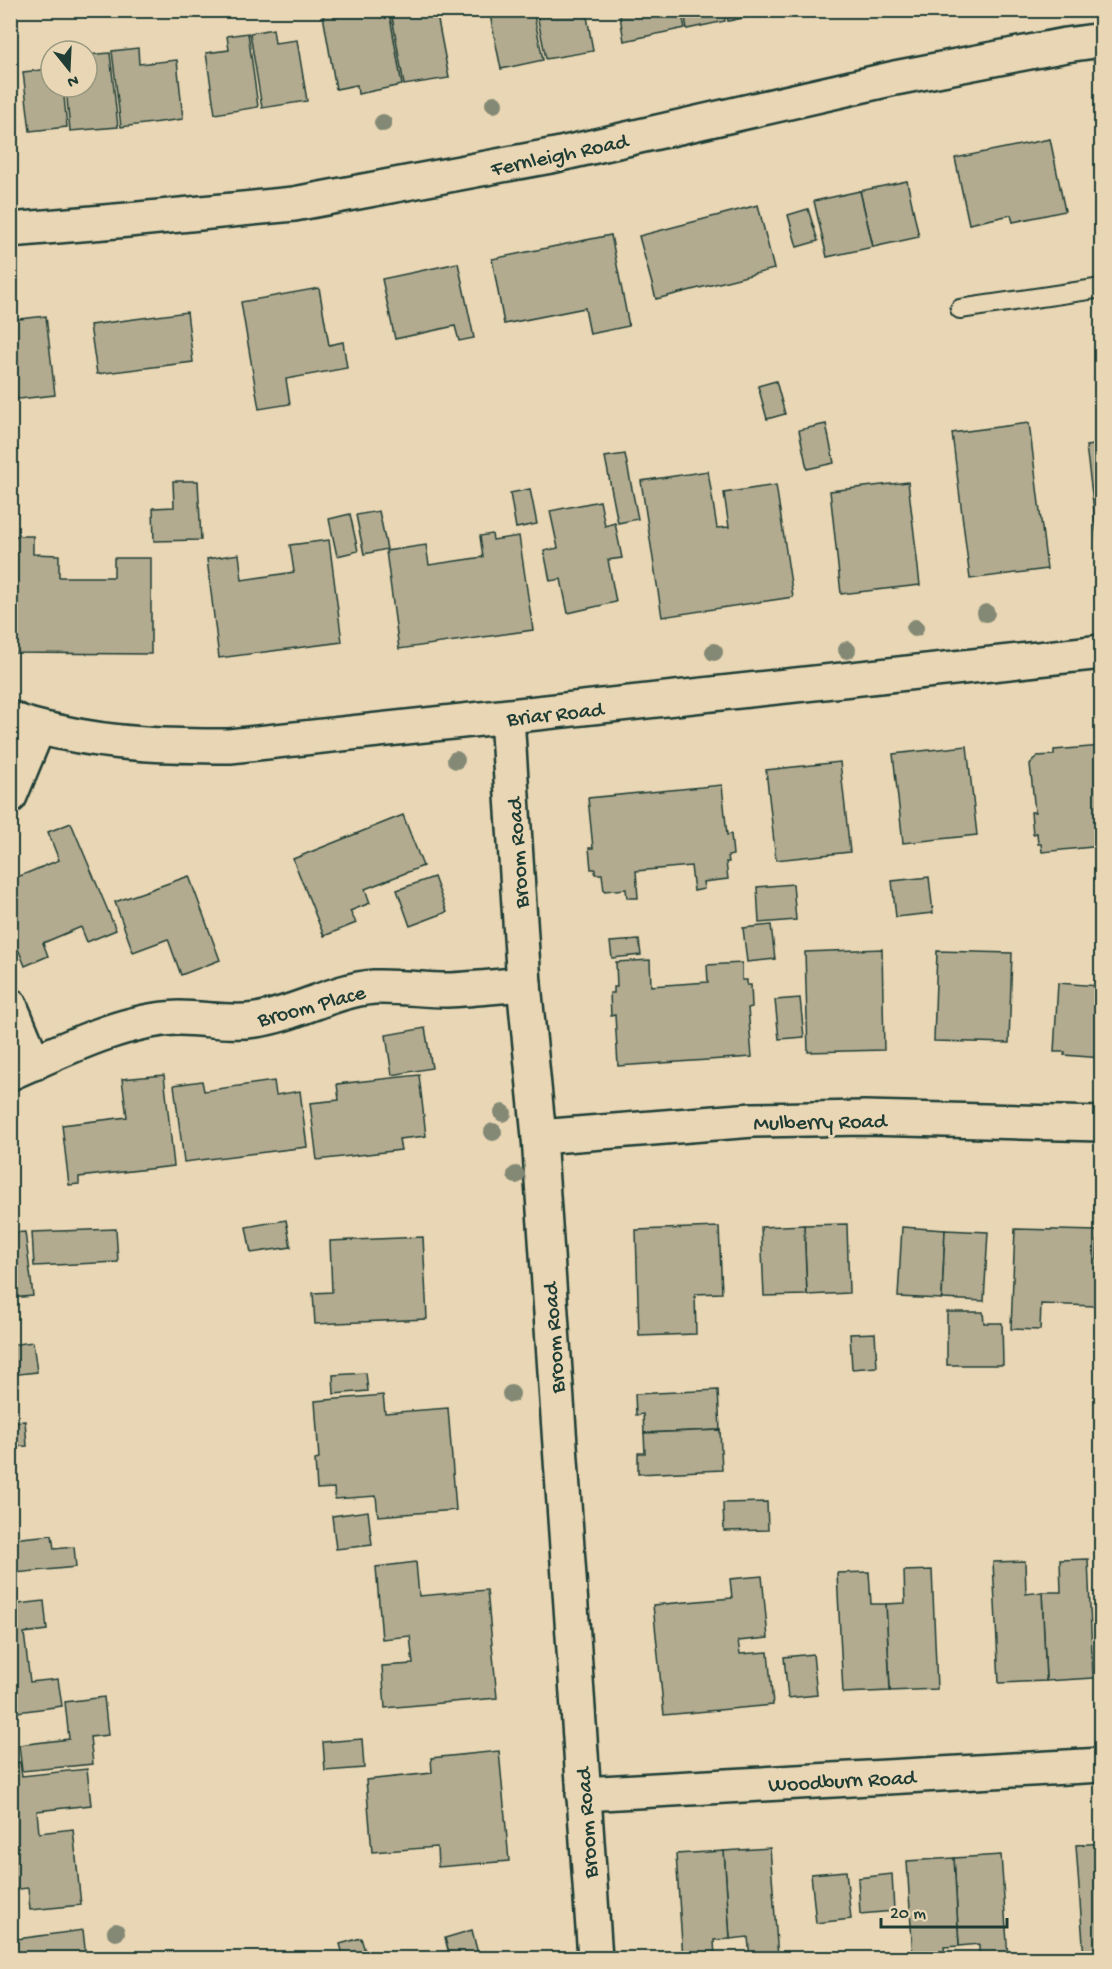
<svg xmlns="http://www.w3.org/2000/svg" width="1112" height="1969" viewBox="0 0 1112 1969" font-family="'Gochi Hand',sans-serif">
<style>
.building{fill:#b2ab90;stroke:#1f3d34;stroke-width:1.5}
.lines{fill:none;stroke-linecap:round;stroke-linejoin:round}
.lane-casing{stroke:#1f3d34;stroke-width:22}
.street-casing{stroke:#1f3d34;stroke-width:38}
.lane{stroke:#e9d6b4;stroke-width:18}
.street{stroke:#e9d6b4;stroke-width:33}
.tree{fill:#838974}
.labels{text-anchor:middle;stroke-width:6;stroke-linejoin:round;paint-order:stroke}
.street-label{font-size:22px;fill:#1f3d34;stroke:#e9d6b4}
</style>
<rect width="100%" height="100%" fill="#e9d6b4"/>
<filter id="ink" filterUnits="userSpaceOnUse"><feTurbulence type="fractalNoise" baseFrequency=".0167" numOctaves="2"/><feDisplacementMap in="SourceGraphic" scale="12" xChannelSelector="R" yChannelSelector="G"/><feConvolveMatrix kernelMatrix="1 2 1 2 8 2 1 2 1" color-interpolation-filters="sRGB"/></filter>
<g filter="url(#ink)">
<g class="building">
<polygon points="322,10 371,10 371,14 389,11 402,85 358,94 357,85 336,89"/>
<polygon points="436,10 449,78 404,85 391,11"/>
<polygon points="489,10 533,10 543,60 501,69"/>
<polygon points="536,10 586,10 593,51 546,59"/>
<polygon points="619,10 681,10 685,28 624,41"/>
<polygon points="684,10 723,10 725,21 687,29"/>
<polygon points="726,10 766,10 767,13 728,21"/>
<polygon points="273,29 275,43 297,40 307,101 262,108 250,33"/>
<polygon points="248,33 258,107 215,114 206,53 229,50 227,36"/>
<polygon points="138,48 139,64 177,60 183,119 121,127 112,51"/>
<polygon points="110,53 118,127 70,131 66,87 87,87 87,55"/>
<polygon points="51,69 51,87 63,87 67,127 30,131 23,72"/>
<polygon points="10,77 13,77 18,138 10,138"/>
<polygon points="1050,139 1065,211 1013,222 1011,215 969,224 955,158"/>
<polygon points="907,181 919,237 873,247 860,191"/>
<polygon points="860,191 873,247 827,257 814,201"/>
<polygon points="758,205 774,269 656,299 639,236"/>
<polygon points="808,209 818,241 797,247 788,215"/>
<polygon points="611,235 629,326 590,334 585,308 504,324 492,259"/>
<polygon points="458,263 474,338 459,341 455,326 395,339 382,279"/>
<polygon points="319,288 329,345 343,342 347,368 286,379 290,404 259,409 241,302"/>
<polygon points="187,312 193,362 97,374 90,325"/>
<polygon points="46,316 55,395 10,400 10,320"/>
<polygon points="776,381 785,414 767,419 758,386"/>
<polygon points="1029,423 1047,569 970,579 952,433"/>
<polygon points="826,424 834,463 807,469 799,430"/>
<polygon points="1102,444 1102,558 1100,559 1086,446"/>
<polygon points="625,454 638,519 618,523 605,457"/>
<polygon points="708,471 717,528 729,527 724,493 776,485 793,597 662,617 641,481"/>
<polygon points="173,481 198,481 201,540 154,541 153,508 174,507"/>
<polygon points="908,482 920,585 841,594 830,491"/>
<polygon points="530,489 537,524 516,528 510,493"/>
<polygon points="600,501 605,526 615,523 622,558 608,560 616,602 568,613 561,579 550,581 544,551 558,548 550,511"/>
<polygon points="379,511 387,549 364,554 356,515"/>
<polygon points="350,514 358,551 337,556 329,519"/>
<polygon points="492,534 493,540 519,536 533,630 399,649 386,551 426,545 429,565 483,557 480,536"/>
<polygon points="10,536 33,536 33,554 59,555 59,577 114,577 114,558 151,558 151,654 10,653 10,607 14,607 14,581 10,580"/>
<polygon points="329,540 342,642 219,658 207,559 239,554 242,580 294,572 290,545"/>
<polygon points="967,746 977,835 903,843 893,754"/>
<polygon points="1102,746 1102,846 1042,852 1041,844 1038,844 1037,833 1033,834 1031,812 1035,812 1030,764 1037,756 1054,755 1054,750"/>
<polygon points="840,762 850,852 776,860 766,770"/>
<polygon points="722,785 727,835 731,834 733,855 728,856 729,862 726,862 728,879 703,882 704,889 694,891 691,866 636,871 638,898 627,898 626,889 604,891 602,874 595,874 595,869 591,869 589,848 593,848 588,798"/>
<polygon points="403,815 423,866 365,889 370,903 350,911 356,923 324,936 293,859"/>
<polygon points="71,823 116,930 87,942 81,927 43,943 48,956 25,966 19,951 10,954 10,880 59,860 48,832"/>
<polygon points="189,876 220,960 181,975 168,939 133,952 115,902"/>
<polygon points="434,877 447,912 410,926 397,890"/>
<polygon points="929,877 933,913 896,917 892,881"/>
<polygon points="793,884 796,920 759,923 757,887"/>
<polygon points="771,925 775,959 747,962 743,928"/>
<polygon points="639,940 641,955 612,958 610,942"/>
<polygon points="882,949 884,1050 808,1052 805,952"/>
<polygon points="937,951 1012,953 1009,1043 934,1041"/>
<polygon points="1101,958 1102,1058 1064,1055 1065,1052 1054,1052 1058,983 1099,986"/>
<polygon points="650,960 651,986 708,982 707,965 742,963 742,980 747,980 747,985 751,985 752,1007 748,1008 752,1057 618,1066 615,1015 611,1016 610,993 614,993 614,987 617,987 616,962"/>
<polygon points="800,998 804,1037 779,1039 775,1000"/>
<polygon points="425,1028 432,1068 392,1075 386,1035"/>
<polygon points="164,1075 174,1166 79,1177 79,1184 69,1185 62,1125 127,1117 122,1079"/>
<polygon points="419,1075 426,1136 399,1139 401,1150 317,1160 310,1103 339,1100 337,1084"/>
<polygon points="202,1081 204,1091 274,1081 276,1095 300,1091 307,1147 184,1162 174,1085"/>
<polygon points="286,1220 291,1247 251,1253 246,1227"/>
<polygon points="847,1224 849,1293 807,1295 804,1225"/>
<polygon points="804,1225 807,1295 764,1296 761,1227"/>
<polygon points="719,1227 722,1293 695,1294 696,1334 639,1336 636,1230"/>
<polygon points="902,1227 945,1230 942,1299 898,1297"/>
<polygon points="116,1229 118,1262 34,1266 32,1232"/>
<polygon points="1015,1229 1098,1231 1095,1306 1041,1304 1040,1330 1011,1329"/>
<polygon points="945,1230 988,1232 984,1301 942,1299"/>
<polygon points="25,1232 33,1296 10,1298 10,1233"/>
<polygon points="423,1237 427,1319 315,1324 313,1293 332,1292 330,1241"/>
<polygon points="947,1312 983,1312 984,1323 1002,1323 1003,1365 947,1365"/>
<polygon points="875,1333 877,1367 852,1369 850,1334"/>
<polygon points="33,1342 37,1372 10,1375 10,1345"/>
<polygon points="366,1373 368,1391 334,1394 333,1375"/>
<polygon points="718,1390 720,1430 644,1433 643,1414 636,1415 635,1394"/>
<polygon points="383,1395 385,1413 448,1408 456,1510 378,1516 376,1496 335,1499 334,1488 317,1489 315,1460 319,1459 315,1401"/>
<polygon points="25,1421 27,1446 10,1447 10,1422"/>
<polygon points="720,1430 722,1470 638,1474 638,1453 645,1453 644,1433"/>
<polygon points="10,1477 15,1536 10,1537"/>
<polygon points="767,1502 768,1530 724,1531 723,1503"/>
<polygon points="368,1511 372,1545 336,1549 332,1516"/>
<polygon points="52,1535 54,1549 74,1547 76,1567 15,1573 11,1539"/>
<polygon points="1088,1559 1093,1678 1046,1681 1042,1592 1061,1592 1060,1560"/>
<polygon points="1025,1561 1026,1594 1042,1592 1046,1681 999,1683 993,1562"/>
<polygon points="416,1562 419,1596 487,1590 497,1698 385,1708 382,1666 413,1664 410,1636 382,1639 376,1567"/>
<polygon points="932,1570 937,1689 890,1691 886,1604 905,1603 904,1571"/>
<polygon points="869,1572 871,1604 886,1604 890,1691 843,1693 837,1573"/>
<polygon points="762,1576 768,1638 738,1641 740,1654 768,1652 773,1705 664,1715 653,1605 732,1598 730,1579"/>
<polygon points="44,1601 47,1630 24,1633 30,1682 58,1679 62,1706 10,1713 10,1605"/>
<polygon points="813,1654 817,1695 788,1698 784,1657"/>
<polygon points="104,1697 108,1735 90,1737 93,1764 22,1771 19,1745 69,1739 65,1702"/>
<polygon points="362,1739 364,1768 325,1771 323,1742"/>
<polygon points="499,1751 509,1861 438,1867 437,1847 372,1852 366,1780 432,1773 431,1758"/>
<polygon points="20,1762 22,1776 87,1769 91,1805 37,1811 39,1833 73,1829 81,1905 30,1910 28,1888 10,1890 10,1763"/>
<polygon points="1102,1843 1102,1958 1084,1958 1076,1845"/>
<polygon points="770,1848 778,1958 750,1958 748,1937 730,1939 724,1851"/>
<polygon points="724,1851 730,1939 714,1940 715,1958 683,1958 676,1854"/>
<polygon points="1001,1855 1008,1958 979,1958 979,1944 959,1946 954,1858"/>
<polygon points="954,1858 959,1946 944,1947 945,1958 913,1958 907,1861"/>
<polygon points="846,1871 851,1919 816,1923 811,1874"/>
<polygon points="892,1874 894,1911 860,1914 858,1878"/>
<polygon points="83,1930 86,1958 10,1958 10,1940"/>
<polygon points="472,1930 479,1958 450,1958 445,1938"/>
<polygon points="361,1938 367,1958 344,1958 340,1944"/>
<polygon points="515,1952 517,1958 489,1958"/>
</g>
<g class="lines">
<g class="lane-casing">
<polyline id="lane" points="960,309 1102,288"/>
</g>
<g class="street-casing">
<g id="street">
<polyline points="10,230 128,220 294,204 556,155 895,78 1066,45 1102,40"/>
<polyline points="507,717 524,984 539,1137 595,1958"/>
<path d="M10,718c16,8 33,11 49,14 57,13 113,14 171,14l872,-94"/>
<polyline points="10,796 38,728"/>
<polyline points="10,1005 34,1063"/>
<path d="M10,1073c51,-22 113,-54 169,-55 26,0 51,6 77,2 41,-6 77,-30 118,-33 24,-1 49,3 73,3 26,-1 52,-4 77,-6"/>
<polyline points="539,1137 753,1120 865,1118 1102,1124"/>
<polyline points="583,1794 1102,1765"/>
</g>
</g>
<use href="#lane" class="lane"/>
<use href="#street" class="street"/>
</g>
<g class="tree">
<circle cx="494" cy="104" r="9"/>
<circle cx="383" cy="123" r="9"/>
<circle cx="986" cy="613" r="9"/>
<circle cx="915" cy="628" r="9"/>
<circle cx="847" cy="650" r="9"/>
<circle cx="714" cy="652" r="9"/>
<circle cx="456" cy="760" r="9"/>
<circle cx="503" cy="1113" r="9"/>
<circle cx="493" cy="1132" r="9"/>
<circle cx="516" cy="1175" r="9"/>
<circle cx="511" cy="1394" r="9"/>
<circle cx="116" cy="1932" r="9"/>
</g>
</g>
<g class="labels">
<g class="street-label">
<text transform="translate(559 153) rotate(-12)" y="8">Fernleigh Road</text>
<text transform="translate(555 712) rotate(-6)" y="8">Briar Road</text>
<text transform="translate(516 853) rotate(-94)" y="8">Broom Road</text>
<text transform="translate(311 1004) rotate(-15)" y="8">Broom Place</text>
<text transform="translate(820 1120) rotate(-1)" y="8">Mulberry Road</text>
<text transform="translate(552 1338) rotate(-94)" y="8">Broom Road</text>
<text transform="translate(842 1779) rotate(-3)" y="8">Woodburn Road</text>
<text transform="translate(585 1823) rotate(-94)" y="8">Broom Road</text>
</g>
</g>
<rect width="1112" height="1969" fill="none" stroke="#e9d6b4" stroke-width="36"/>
<rect x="18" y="18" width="1076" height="1933" fill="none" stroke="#1f3d34" stroke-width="2" filter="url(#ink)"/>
<g transform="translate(69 69) rotate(162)"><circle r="28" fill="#e9d6b4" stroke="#989981" stroke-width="1.5"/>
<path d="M0-4.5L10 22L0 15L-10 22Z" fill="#1f3d34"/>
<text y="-9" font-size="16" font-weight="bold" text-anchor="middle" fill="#1f3d34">N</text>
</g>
<path d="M881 1918v9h126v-9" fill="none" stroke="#1f3d34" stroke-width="3"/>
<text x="890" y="1918" font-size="18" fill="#1f3d34" stroke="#e9d6b4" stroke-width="4.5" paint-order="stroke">20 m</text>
</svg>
